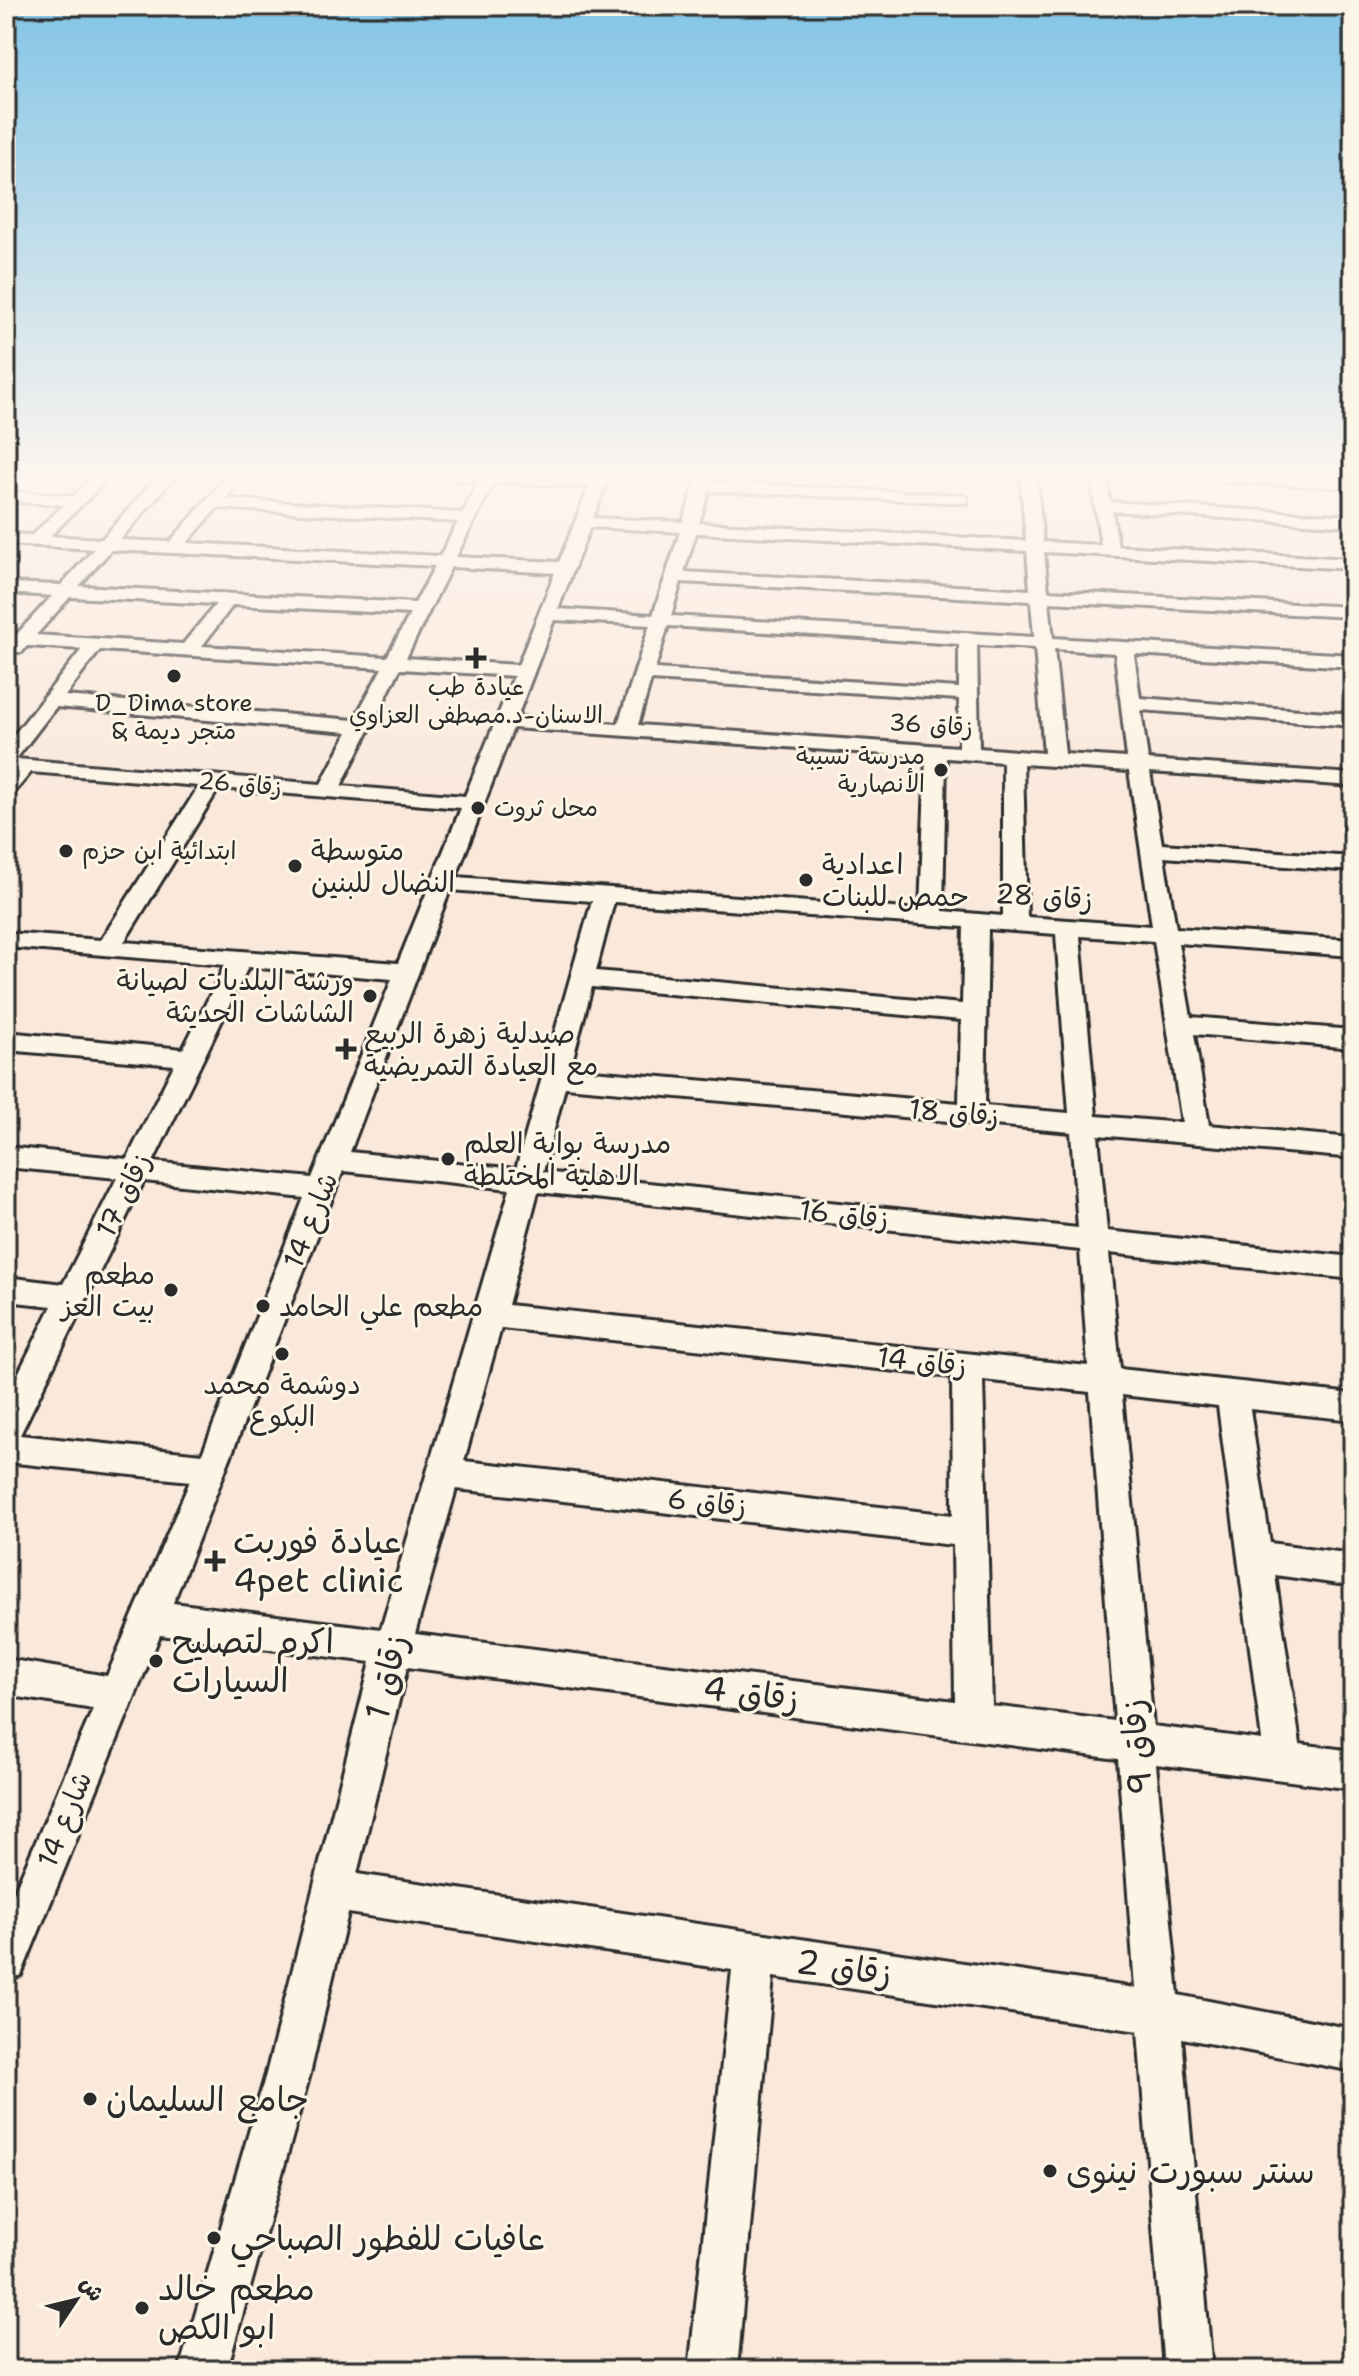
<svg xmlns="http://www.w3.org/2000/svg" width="1359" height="2376" viewBox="0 0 1359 2376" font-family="'Shantell Sans','Playpen Sans Arabic',sans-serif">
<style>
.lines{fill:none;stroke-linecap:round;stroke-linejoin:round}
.minor-casing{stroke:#2b2b2b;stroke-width:6}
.minor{fill:#fcf5e5;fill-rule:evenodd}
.poi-dot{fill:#2b2b2b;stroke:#fcf5e5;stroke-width:3}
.labels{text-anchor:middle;stroke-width:6;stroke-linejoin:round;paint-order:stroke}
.far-poi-label{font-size:24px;fill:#2b2b2b;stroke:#fcf5e5}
.far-street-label{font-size:24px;fill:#2b2b2b;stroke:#fcf5e5}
.poi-label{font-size:28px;fill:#2b2b2b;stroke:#fcf5e5;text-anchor:start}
.street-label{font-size:28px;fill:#2b2b2b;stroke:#fcf5e5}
.near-poi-label{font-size:34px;fill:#2b2b2b;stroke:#fcf5e5;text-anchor:start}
.near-street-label{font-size:34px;fill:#2b2b2b;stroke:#fcf5e5}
</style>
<rect width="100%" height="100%" fill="#fae8db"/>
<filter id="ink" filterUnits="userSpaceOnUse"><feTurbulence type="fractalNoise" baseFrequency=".0125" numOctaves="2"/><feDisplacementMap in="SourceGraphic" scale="16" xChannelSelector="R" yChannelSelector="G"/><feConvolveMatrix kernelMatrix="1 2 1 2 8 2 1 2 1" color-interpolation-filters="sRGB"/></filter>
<g filter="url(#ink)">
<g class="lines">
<g class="minor-casing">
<g id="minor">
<path d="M95,475h17l-62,61 52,3 57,-64h17l-56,65 50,2 58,-67h17l-20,24 238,14 16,-32 -25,-1 -8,-5h164l-17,43 90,4 15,-47h16l-2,7 249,13 6,2v6l-258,-12 -10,32 327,18 -6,-66h16l7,67 58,3 -11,-70h16l4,27 243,14v10l-241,-15 6,35 235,13v10l-309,-17 4,39 305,16v10l-304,-15 4,36 300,17v12l-219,-13 6,44 213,16v12l-212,-16 7,50 205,14v12l-203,-14 12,72 191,13v14l-189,-14 12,71 177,12v16l-175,-13 13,74 162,13v18l-159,-14 15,91 144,13v20l-255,-23 9,96 246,26v22l-244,-26 11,116 233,25v26l-103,-11 20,134 83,11v32l-78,-11 25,169 53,7v38l-197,-25 22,231 175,34v42l-171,-33 30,332h-48l-26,-339 -365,-54 -36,393h-48l43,-400 -384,-57 -38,161 -83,296h-48l87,-296 105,-412 -211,-27 -139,340 -15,6v-70l87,-202 -87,-14v-36l101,17 83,-195 -184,-19v-64l46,-92 -46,-5v-24l57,7 54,-106 -111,-11v-20l121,12 47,-94 -168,-15v-18l177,17 42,-84 -219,-18v-14l95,7 98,-154 -168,-14 -18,22 -7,2v-20l5,-5 -5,-1v-25l76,-96 -55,-3 -5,6h-14l-2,-19 11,1 35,-38 -46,-3v-10l55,2 33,-36 -88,-5v-10l26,1 32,-30 -58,-4v-10l67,5zM494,482l95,5 -30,75 -103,-5zM217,508l241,14 -18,34 -253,-13zM590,527l90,5 -27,83 -95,-6zM696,533l331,18 3,39 -346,-18zM111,550l324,16 -20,37 -336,-17zM451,567l104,6 -37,92 -112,-7zM681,582l350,19 3,36 -363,-21zM70,597l146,7 -33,40 -147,-9zM233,605l177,9 -23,43 -185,-11zM554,620l96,5 -32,99 -101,-7zM668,626l291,18v44l-304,-19zM977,645l58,3 9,105 -65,-5zM1054,649l61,4 12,105 -62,-4zM100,650l282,18 -28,52 -289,-24zM400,669l114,7 -49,120 -124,-10zM651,680l308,19v48l-321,-22zM56,707l292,25 -27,52 -305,-25zM513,728l413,29 -6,153 -464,-33zM946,758l57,4v154l-60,-5zM1023,764l106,7 23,155 -125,-9zM219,788l242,20 -63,155 -274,-21zM450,890l142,11 -76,268 -166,-17zM614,902l350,25 -2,77 -366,-33zM988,929l68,5 13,179 -84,-7zM1080,936l74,5 28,182 -86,-7zM248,967l144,12 -80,199 -159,-16zM592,987l369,33 -2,83 -389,-34zM565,1087l506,45 7,96 -535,-56zM343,1171l167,18 -129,440 -208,-26zM144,1181l160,17 -102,256 -182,-19zM538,1192l542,58 8,116 -580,-61zM501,1328l451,49 1,138 -489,-54zM983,1380l107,12 25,329 -123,-15zM1122,1395l96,11 44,334 -109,-14zM456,1489l497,56 2,156 -540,-67zM407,1667l711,92 17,229 -778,-114z"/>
<polygon points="1192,475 1353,478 1353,488 1200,480"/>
</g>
</g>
<use href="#minor" class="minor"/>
</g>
</g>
<linearGradient id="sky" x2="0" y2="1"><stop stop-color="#83c5e6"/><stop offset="0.59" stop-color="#fdf5ef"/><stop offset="1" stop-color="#fdf5ef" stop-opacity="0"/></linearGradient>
<rect width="1359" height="808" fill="url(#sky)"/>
<g class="poi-dot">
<path d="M472 646h8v8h8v8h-8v8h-8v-8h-8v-8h8z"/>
<circle cx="174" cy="676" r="8"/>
<circle cx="941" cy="770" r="8"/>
<circle cx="478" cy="808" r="8"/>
<circle cx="66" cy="851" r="8"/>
<circle cx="295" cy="866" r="8"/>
<circle cx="806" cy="880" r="8"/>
<circle cx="370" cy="996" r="8"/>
<path d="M342 1037h8v8h8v8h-8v8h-8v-8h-8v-8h8z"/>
<circle cx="448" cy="1159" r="8"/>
<circle cx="171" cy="1290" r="8"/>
<circle cx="263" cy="1306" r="8"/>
<circle cx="282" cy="1354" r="8"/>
<path d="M211 1549h8v8h8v8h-8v8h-8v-8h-8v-8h8z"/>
<circle cx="156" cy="1661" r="8"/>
<circle cx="90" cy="2099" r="8"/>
<circle cx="1050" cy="2171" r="8"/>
<circle cx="214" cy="2238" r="8"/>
<circle cx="142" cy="2308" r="8"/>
</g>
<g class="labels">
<g class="far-poi-label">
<text x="476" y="695">عيادة طب<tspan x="476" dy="28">الاسنان-د.مصطفى العزاوي</tspan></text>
<text x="174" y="711">D_Dima store<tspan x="174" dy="28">&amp; متجر ديمة</tspan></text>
<text x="925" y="764" text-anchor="end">مدرسة نسيبة<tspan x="925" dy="28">الأنصارية</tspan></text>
<text x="494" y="816" text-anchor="start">محل ثروت</text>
<text x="82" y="859" text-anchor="start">ابتدائية ابن حزم</text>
</g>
<g class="far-street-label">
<text transform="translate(931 725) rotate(4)" y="8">زقاق 36</text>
<text transform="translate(240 784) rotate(5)" y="8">زقاق 26</text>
</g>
<g class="poi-label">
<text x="311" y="860">متوسطة<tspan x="311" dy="32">النضال للبنين</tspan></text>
<text x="822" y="874">اعدادية<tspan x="822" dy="32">حمص للبنات</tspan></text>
<text x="354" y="990" text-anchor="end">ورشة البلديات لصيانة<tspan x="354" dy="32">الشاشات الحديثة</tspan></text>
<text x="364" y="1043">صيدلية زهرة الربيع<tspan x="364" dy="32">مع العيادة التمريضية</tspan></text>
<text x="464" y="1153">مدرسة بوابة العلم<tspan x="464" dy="32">الاهلية المختلطة</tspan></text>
<text x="155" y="1284" text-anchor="end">مطعم<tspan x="155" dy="32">بيت العز</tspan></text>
<text x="279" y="1316">مطعم علي الحامد</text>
<text x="282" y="1394" text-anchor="middle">دوشمة محمد<tspan x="282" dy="32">البكوع</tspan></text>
</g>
<g class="street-label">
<text transform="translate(1044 896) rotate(4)" y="10">زقاق 28</text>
<text transform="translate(954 1112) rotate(5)" y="10">زقاق 18</text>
<text transform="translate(123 1195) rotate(-64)" y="10">زقاق 17</text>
<text transform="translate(844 1214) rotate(6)" y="10">زقاق 16</text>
<text transform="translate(310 1220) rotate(-68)" y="10">شارع 14</text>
<text transform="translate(922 1361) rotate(6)" y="10">زقاق 14</text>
<text transform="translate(707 1502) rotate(6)" y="10">زقاق 6</text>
<text transform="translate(64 1819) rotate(-68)" y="10">شارع 14</text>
</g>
<g class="near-poi-label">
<text x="233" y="1553">عيادة فوربت<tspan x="233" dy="39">4pet clinic</tspan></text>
<text x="172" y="1653">اكرم لتصليح<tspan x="172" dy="39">السيارات</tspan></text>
<text x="106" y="2111">جامع السليمان</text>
<text x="1066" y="2183">سنتر سبورت نينوى</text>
<text x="230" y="2250">عافيات للفطور الصباحي</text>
<text x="158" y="2300">مطعم خالد<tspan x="158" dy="39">ابو الكص</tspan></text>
</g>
<g class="near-street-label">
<text transform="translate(386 1677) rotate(-76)" y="12">زقاق 1</text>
<text transform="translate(751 1693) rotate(7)" y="12">زقاق 4</text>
<text transform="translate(1136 1747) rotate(-95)" y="12">زقاق 9</text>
<text transform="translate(844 1967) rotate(8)" y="12">زقاق 2</text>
</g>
</g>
<rect width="1359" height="2376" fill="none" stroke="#fcf5e5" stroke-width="32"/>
<rect x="16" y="16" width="1327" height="2344" fill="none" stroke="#2b2b2b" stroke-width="3" filter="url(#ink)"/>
<g transform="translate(76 2300) rotate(55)" stroke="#fcf5e5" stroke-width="6" paint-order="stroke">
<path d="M0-6L14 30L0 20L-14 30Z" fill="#2b2b2b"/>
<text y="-12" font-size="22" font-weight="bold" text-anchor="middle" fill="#2b2b2b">ش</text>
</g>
</svg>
